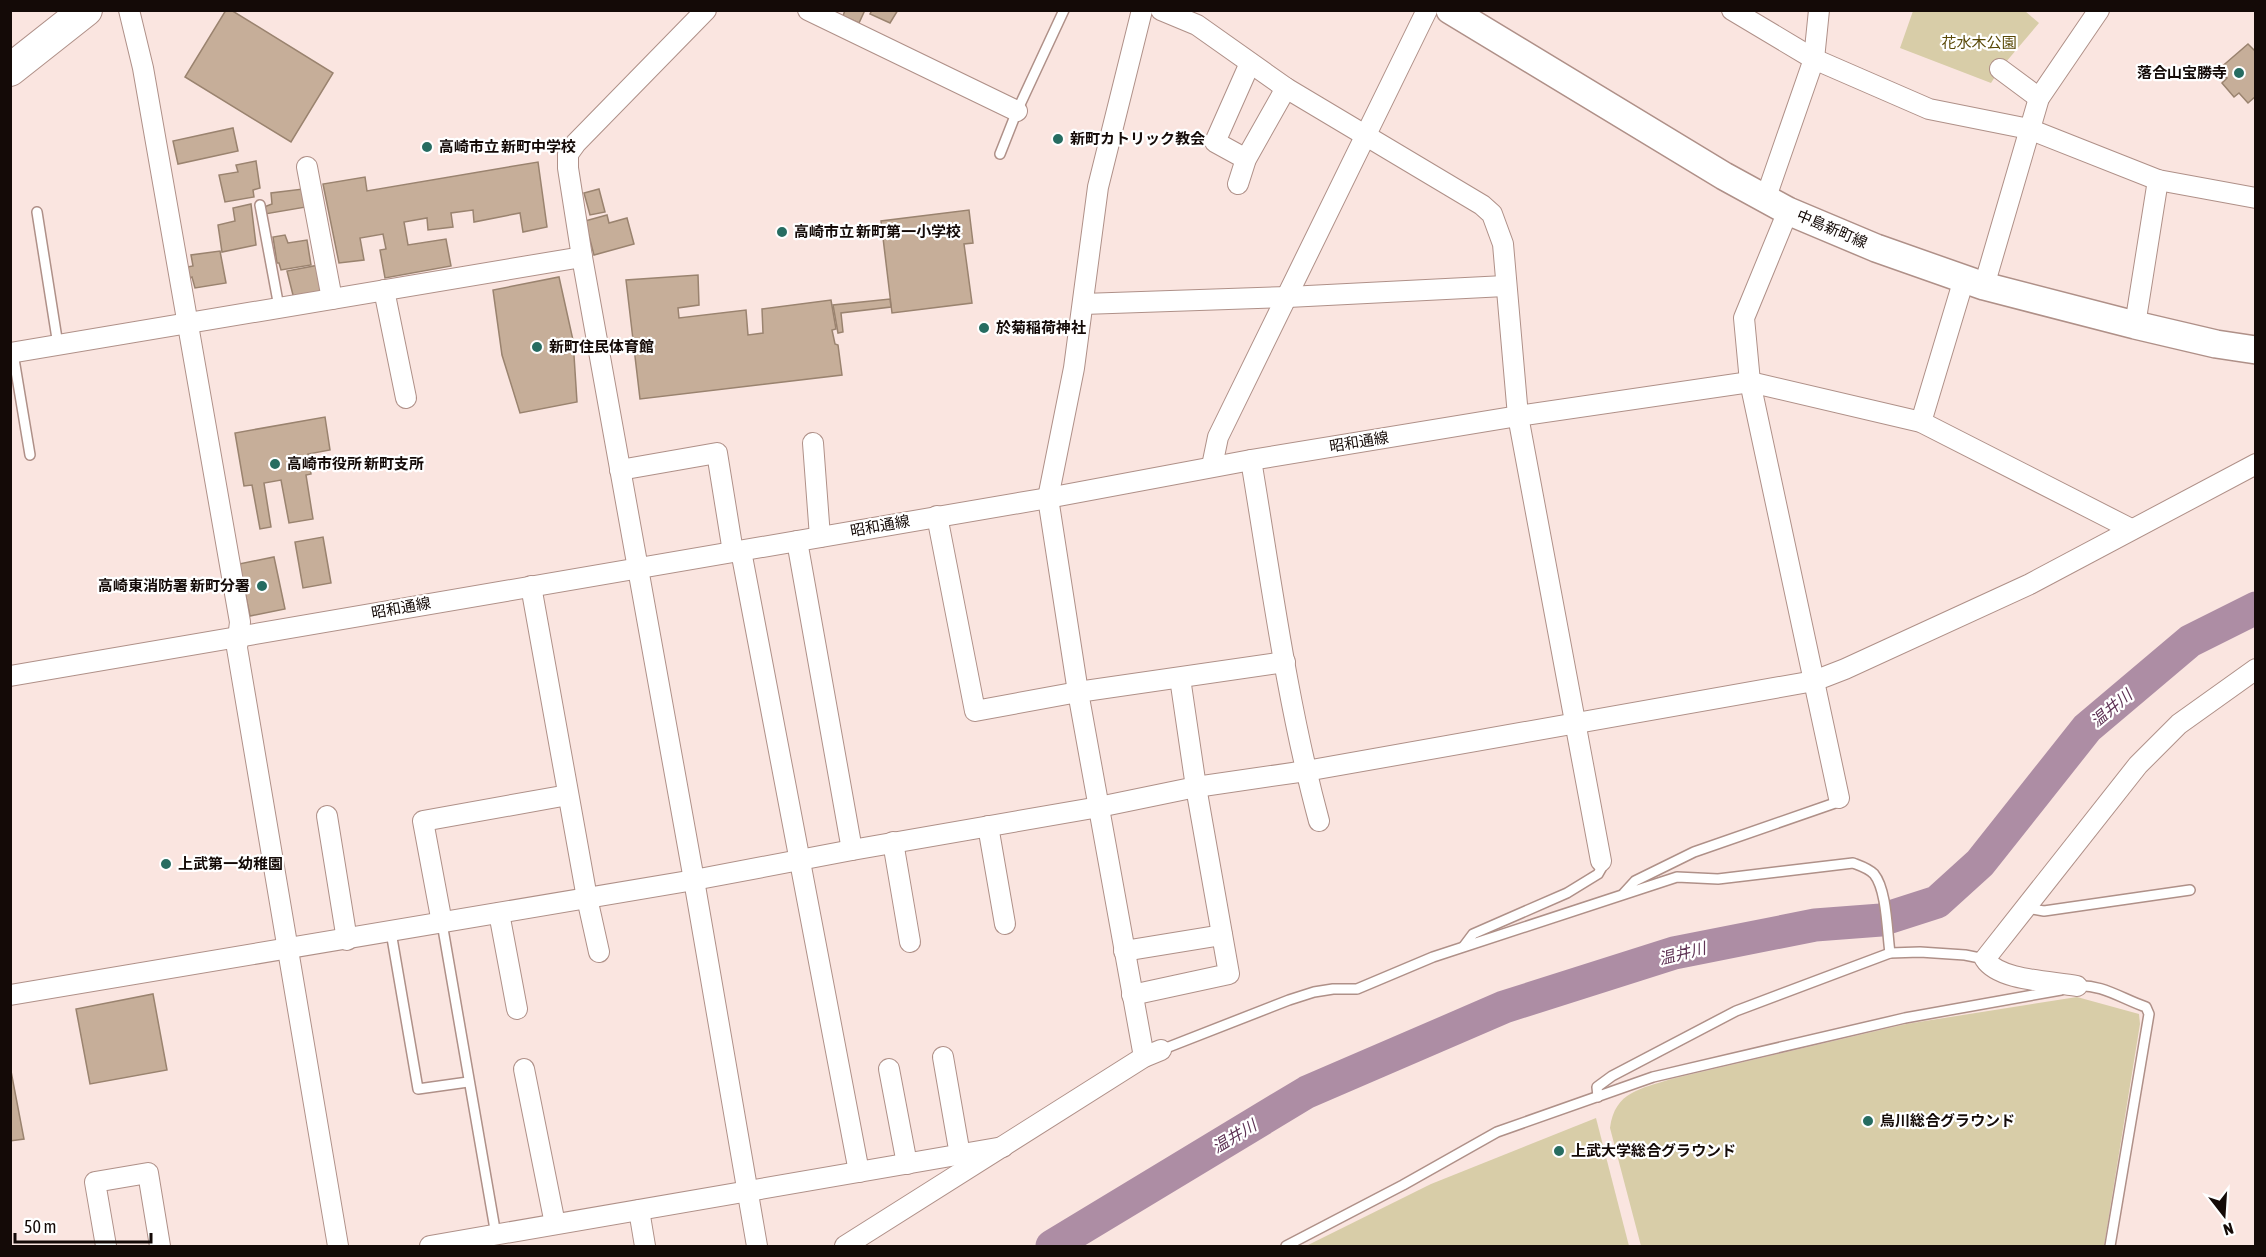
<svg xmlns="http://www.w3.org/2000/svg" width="2266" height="1257" viewBox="0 0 2266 1257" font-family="'Asap Condensed','Noto Sans JP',sans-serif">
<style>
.green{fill:#d8cda8}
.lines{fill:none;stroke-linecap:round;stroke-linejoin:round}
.river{stroke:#ad8da4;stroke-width:33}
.building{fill:#c6ae99;stroke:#9a836f;stroke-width:1.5}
.service-casing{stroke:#af9088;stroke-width:12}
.minor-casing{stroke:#af9088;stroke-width:22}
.secondary-casing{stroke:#af9088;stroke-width:30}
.primary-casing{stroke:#af9088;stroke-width:34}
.service{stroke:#fff;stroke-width:9}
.minor{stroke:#fff;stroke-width:20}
.secondary{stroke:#fff;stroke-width:27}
.primary{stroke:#fff;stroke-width:32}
.poi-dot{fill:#266c61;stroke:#fff;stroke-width:2}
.labels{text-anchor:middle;stroke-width:4.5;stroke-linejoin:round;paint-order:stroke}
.park-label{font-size:15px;fill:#594806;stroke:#fff}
.poi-label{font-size:15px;font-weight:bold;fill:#140a07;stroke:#fff;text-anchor:start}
.street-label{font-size:15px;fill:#140a07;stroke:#fff}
.water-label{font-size:16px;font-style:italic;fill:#5e3254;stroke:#fff}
</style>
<rect width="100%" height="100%" fill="#fae5e0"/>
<g class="green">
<polygon points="1913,11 2025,11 2039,23 2000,69 1991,83 1900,48"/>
<path d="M2077,997l62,17 1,10 -36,222h-463l-31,-118c5,-37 31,-39 61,-49l235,-55z"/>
<polygon points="1596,1118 1629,1246 1306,1246 1431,1184"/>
</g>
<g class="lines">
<polyline class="river" points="1052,1246 1307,1092 1504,1007 1674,953 1815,925 1881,920 1937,902 1980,863 2087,728 2190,641 2256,608"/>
</g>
<g class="building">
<polygon points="226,10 231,10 333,73 291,142 185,77"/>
<polygon points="845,10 865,10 859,23 843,16"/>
<polygon points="872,10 898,10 890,23 870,14"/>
<polygon points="2248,44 2256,52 2256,96 2248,103 2239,93 2234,97 2222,83 2227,78 2219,69"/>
<polygon points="233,128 238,151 178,164 173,141"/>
<polygon points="256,161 260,188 253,190 254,197 225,202 219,175 238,172 236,165"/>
<polygon points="538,162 547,227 523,232 520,213 474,222 473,210 451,213 453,227 428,230 427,218 404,222 408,245 446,239 451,266 385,278 380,250 386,249 383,234 360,238 364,260 339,263 323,184 365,177 367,191"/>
<polygon points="303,189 306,207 265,214 264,207 272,204 271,193"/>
<polygon points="599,189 605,212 590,215 584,193"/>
<polygon points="251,204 256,245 222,252 218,225 235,221 233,208"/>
<polygon points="969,210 973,243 964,244 972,303 892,313 881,221"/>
<polygon points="607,215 609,223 627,218 634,244 594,255 585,221"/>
<polygon points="285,235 288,243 307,240 311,265 281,270 279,263 277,263 273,237"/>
<polygon points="220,251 226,283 195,288 192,277 190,278 187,267 193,266 191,255"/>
<polygon points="319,265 324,293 294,299 287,271"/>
<polygon points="698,275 699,305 678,308 679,318 746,310 748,335 763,333 762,309 831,300 836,329 832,330 835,344 838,345 842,375 640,399 626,280"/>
<polygon points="559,277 573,340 577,402 520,413 502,355 493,290"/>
<polygon points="890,299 891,307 841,313 843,332 838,333 833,305"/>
<polygon points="325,417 330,450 308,454 311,474 306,475 313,519 289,523 281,480 264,483 271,527 260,529 252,485 244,486 235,433"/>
<polygon points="323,537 331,583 303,588 295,542"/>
<polygon points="274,557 285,609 250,616 239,564"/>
<polygon points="153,994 167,1070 90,1084 76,1009"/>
<polygon points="10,1066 24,1139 10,1141"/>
</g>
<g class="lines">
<g class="service-casing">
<g id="service">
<polyline points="1000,154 1017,111 1064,10"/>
<polyline points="260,205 279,307"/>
<polyline points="37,212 58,345"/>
<polyline points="13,353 30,455"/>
<polyline points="1624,893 1635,881 1694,852 1835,803 1839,798"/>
<polyline points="2026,908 2044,911 2190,890"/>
<polyline points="442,923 496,1235"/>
<polyline points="391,932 418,1089 468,1082"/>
<polyline points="1464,946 1473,934 1567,893 1598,874 1602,867 1601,861"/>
<path d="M2074,986c27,-3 48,13 72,21l3,7 -39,232"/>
<path d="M1161,1050l128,-50 25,-8 19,-3h24l76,-32 244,-80 41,2 135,-16c8,3 15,5 21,11 13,16 13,58 16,79"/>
<polyline points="1598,1097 1597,1087 1612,1076 1736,1011 1890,953 1920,952 1965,955 1985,959"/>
<polyline points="1286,1246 1403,1185 1497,1132 1653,1077 1905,1018 2061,990"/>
</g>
</g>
<g class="minor-casing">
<g id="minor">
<polyline points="129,10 143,68 240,622 237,648 338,1246"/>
<polyline points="706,10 576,143 568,154 568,168 582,257 694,880 757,1246"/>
<polyline points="808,10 1017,111"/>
<polyline points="1142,10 1098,187 1074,368 1048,498 1078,692 1144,1057"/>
<polyline points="1161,10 1197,25 1286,88 1482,205 1492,214 1503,244 1518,416 1601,861"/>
<polyline points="1732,10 1814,59 1929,109 2029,129 2158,180 2256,198"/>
<polyline points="2000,69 2039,98"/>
<polyline points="1246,159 1215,142 1250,63"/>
<polyline points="307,167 332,299"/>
<polyline points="1238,184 1246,159 1286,88"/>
<polyline points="1765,200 1814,59 1819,10"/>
<polyline points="1788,211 1744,318 1750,382 1839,798"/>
<polyline points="1984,286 2039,98 2099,10"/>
<polyline points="384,290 406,398"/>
<polyline points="1083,304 1288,297 1505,286"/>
<polyline points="2135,325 2158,180"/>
<polyline points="10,353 582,257"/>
<polyline points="1921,422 1964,279"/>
<polyline points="813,443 820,537"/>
<path d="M1251,460c20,120 36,243 68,361"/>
<polyline points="1212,466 1218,437 1427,10"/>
<polyline points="620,470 717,453 733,552"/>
<polyline points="937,516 975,711 1078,692 1285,662"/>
<polyline points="797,541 852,850"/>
<polyline points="741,551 859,1172"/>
<polyline points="531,586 587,898 599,952"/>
<polyline points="10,676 1048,498 1251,460 1518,416 1750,382 1921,422 2131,529"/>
<polyline points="327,816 347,940"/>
<polyline points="988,826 1005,924"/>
<polyline points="893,842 910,942"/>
<polyline points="499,913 517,1009"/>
<polyline points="442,923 423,821 568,795"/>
<polyline points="1124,951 1222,935"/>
<path d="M2077,986c-26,-5 -78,-5 -92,-27l153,-194 41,-41 77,-55"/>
<polyline points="10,995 694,880 852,850 1099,807 1196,787 1306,771 1814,681 1845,669 2030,584 2256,464"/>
<polyline points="1132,995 1229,974 1196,787 1180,678"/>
<polyline points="943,1057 960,1155"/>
<polyline points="524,1069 555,1224"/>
<polyline points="889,1069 907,1164"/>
<polyline points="639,1210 645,1246"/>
<polyline points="106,1246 95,1182 148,1173 160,1246"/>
<polyline points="430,1246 1003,1147"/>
<polyline points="845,1246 1144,1057 1161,1050"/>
</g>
</g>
<g class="secondary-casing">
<polyline id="secondary" points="1450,10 1724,176 1788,211 1876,248 1984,286 2135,325 2216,344 2256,350"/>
</g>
<g class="primary-casing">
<polyline id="primary" points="10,70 86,10"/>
</g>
<use href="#service" class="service"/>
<use href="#minor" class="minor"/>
<use href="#secondary" class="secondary"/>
<use href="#primary" class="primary"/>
</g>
<g class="poi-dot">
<circle cx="2239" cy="73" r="6"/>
<circle cx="1058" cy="139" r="6"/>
<circle cx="427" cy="147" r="6"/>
<circle cx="782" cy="232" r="6"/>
<circle cx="984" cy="328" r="6"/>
<circle cx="537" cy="347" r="6"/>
<circle cx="275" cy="464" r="6"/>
<circle cx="262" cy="586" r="6"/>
<circle cx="166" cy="864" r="6"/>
<circle cx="1868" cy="1121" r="6"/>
<circle cx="1559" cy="1151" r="6"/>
</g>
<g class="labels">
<g class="park-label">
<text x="1979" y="48">花水木公園</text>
</g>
<g class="poi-label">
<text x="2227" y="78" text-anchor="end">落合山宝勝寺</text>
<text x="1070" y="144">新町カトリック教会</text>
<text x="439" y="152">高崎市立 新町中学校</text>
<text x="794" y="237">高崎市立 新町第一小学校</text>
<text x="996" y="333">於菊稲荷神社</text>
<text x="549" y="352">新町住民体育館</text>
<text x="287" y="469">高崎市役所 新町支所</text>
<text x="250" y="591" text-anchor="end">高崎東消防署 新町分署</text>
<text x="178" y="869">上武第一幼稚園</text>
<text x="1880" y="1126">烏川総合グラウンド</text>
<text x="1571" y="1156">上武大学総合グラウンド</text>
</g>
<g class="street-label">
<text transform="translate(1832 229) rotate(23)" y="5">中島新町線</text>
<text transform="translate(1359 442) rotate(-9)" y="5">昭和通線</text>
<text transform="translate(880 526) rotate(-10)" y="5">昭和通線</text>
<text transform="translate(401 608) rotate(-10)" y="5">昭和通線</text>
</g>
<g class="water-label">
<text transform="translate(2111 708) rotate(-40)" y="6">温井川</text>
<text transform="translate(1682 953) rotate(-14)" y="6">温井川</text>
<text transform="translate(1234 1136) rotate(-31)" y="6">温井川</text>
</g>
</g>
<rect width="2266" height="1257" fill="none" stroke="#140a07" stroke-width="24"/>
<g transform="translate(2224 1215) rotate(163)" stroke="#ffffff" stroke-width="4.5" paint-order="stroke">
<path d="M0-4.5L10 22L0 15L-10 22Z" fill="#140a07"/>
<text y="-9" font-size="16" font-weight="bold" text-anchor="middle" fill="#140a07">N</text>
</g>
<path d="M15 1233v9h136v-9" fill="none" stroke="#140a07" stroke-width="3"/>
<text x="24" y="1233" font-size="18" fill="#140a07" stroke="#ffffff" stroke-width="4.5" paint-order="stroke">50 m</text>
</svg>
